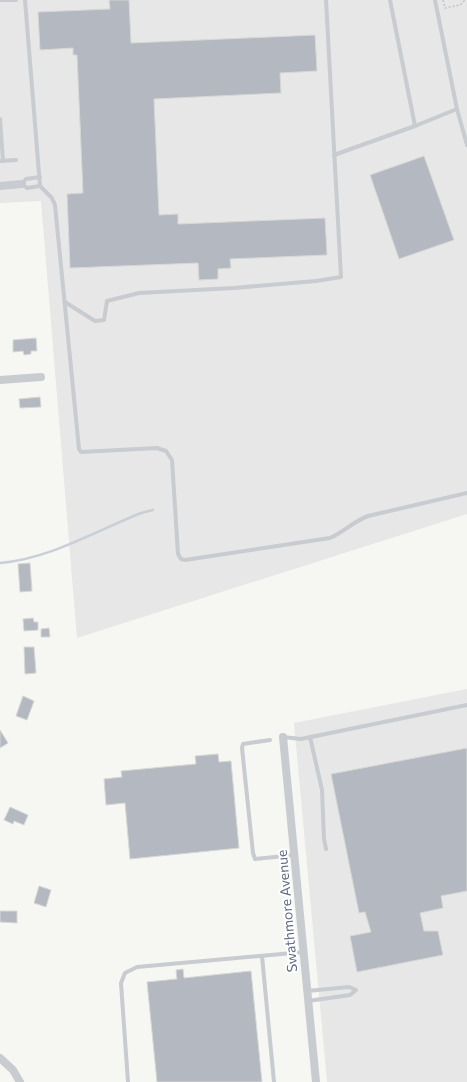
<svg xmlns="http://www.w3.org/2000/svg" width="467" height="1082" viewBox="0 0 467 1082" font-family="Commissioner,sans-serif">
<style>
.built{fill:#e6e7e6}
.lines{fill:none;stroke-linecap:round;stroke-linejoin:round}
.stream{stroke:#c8cfd6;stroke-width:2.5}
.building{fill:#b4b9c1;stroke:#d7d8d5}
.path{stroke:#c1c3c5;stroke-width:1.5;stroke-dasharray:2 2;stroke-linecap:butt}
.service{stroke:#c8cbcf;stroke-width:4}
.minor{stroke:#c8cbcf;stroke-width:8}
.labels{text-anchor:middle;stroke-width:4;stroke-linejoin:round;paint-order:stroke}
.street-label{font-size:14px;fill:#626e87;stroke:#fff}
</style>
<rect width="100%" height="100%" fill="#f6f7f2"/>
<g class="built">
<polygon points="0,0 467,0 467,514 77,638 41,201 0,203"/>
<polygon points="467,689 467,1082 327,1082 294,723"/>
</g>
<g class="lines">
<path class="stream" d="M0,563c49,-4 96,-32 141,-50l12,-3"/>
</g>
<g class="building">
<polygon points="109,0 129,0 131,43 315,35 317,71 280,73 281,93 154,99 159,215 178,214 178,224 325,218 327,255 230,259 231,268 218,269 218,279 199,280 198,263 70,268 67,194 83,193 77,55 73,55 73,48 40,50 38,12 110,9"/>
<polygon points="424,156 454,240 399,259 370,175"/>
<polygon points="36,338 37,351 31,351 31,354 24,355 23,351 13,352 13,340"/>
<polygon points="40,397 41,407 20,408 19,399"/>
<polygon points="30,563 32,591 20,592 18,564"/>
<polygon points="33,618 34,622 38,622 38,630 24,631 23,619"/>
<polygon points="49,628 50,637 41,637 41,629"/>
<polygon points="24,647 34,647 36,673 25,674"/>
<polygon points="23,696 34,701 27,720 16,716"/>
<polygon points="0,730 8,743 0,748"/>
<polygon points="467,748 467,891 441,896 443,908 420,913 424,931 438,931 443,955 357,972 350,936 371,932 365,912 359,913 331,774"/>
<polygon points="218,754 219,762 231,761 239,848 130,859 125,803 106,805 104,779 122,777 121,771 196,764 195,756"/>
<polygon points="10,807 28,815 24,825 14,821 13,824 4,820"/>
<polygon points="39,886 51,890 46,907 34,903"/>
<polygon points="0,911 17,911 17,923 0,922"/>
<polygon points="183,969 184,978 251,971 262,1082 157,1082 147,982 177,979 176,970"/>
</g>
<g class="lines">
<polyline class="path" points="443,0 445,8 460,5 465,0"/>
<g class="service">
<polyline points="0,0 16,0"/>
<path d="M25,0l15,186 12,12 3,7 24,244 2,3 76,-4 9,3 6,9 6,94 3,5 4,1 145,-22c14,-6 24,-17 38,-22l99,-23"/>
<polyline points="390,0 415,126"/>
<polyline points="435,0 457,109 467,145"/>
<polyline points="0,119 3,161"/>
<polyline points="334,155 415,126 457,109"/>
<polyline points="0,161 16,160"/>
<polyline points="40,177 26,179 22,184 27,188 40,186"/>
<polyline points="65,302 95,321 104,320 107,301 139,293 234,288 316,281 341,277 326,0"/>
<polyline points="283,737 301,739 467,705"/>
<polyline points="310,737 322,790 324,839 326,849"/>
<polyline points="270,740 243,744 242,748 253,853 255,859 294,855"/>
<polyline points="262,956 274,1082"/>
<polyline points="307,991 349,987 356,990 350,995 308,1001"/>
<polyline points="128,1082 121,983 125,973 137,967 304,952"/>
</g>
<g class="minor">
<polyline points="0,186 22,184"/>
<polyline points="0,380 41,377"/>
<polyline points="283,737 316,1082"/>
<polyline points="0,1058 13,1070 20,1082"/>
</g>
</g>
<g class="labels">
<g class="street-label">
<text transform="translate(287 911) rotate(-95)" y="5">Swathmore Avenue</text>
</g>
</g>
</svg>
